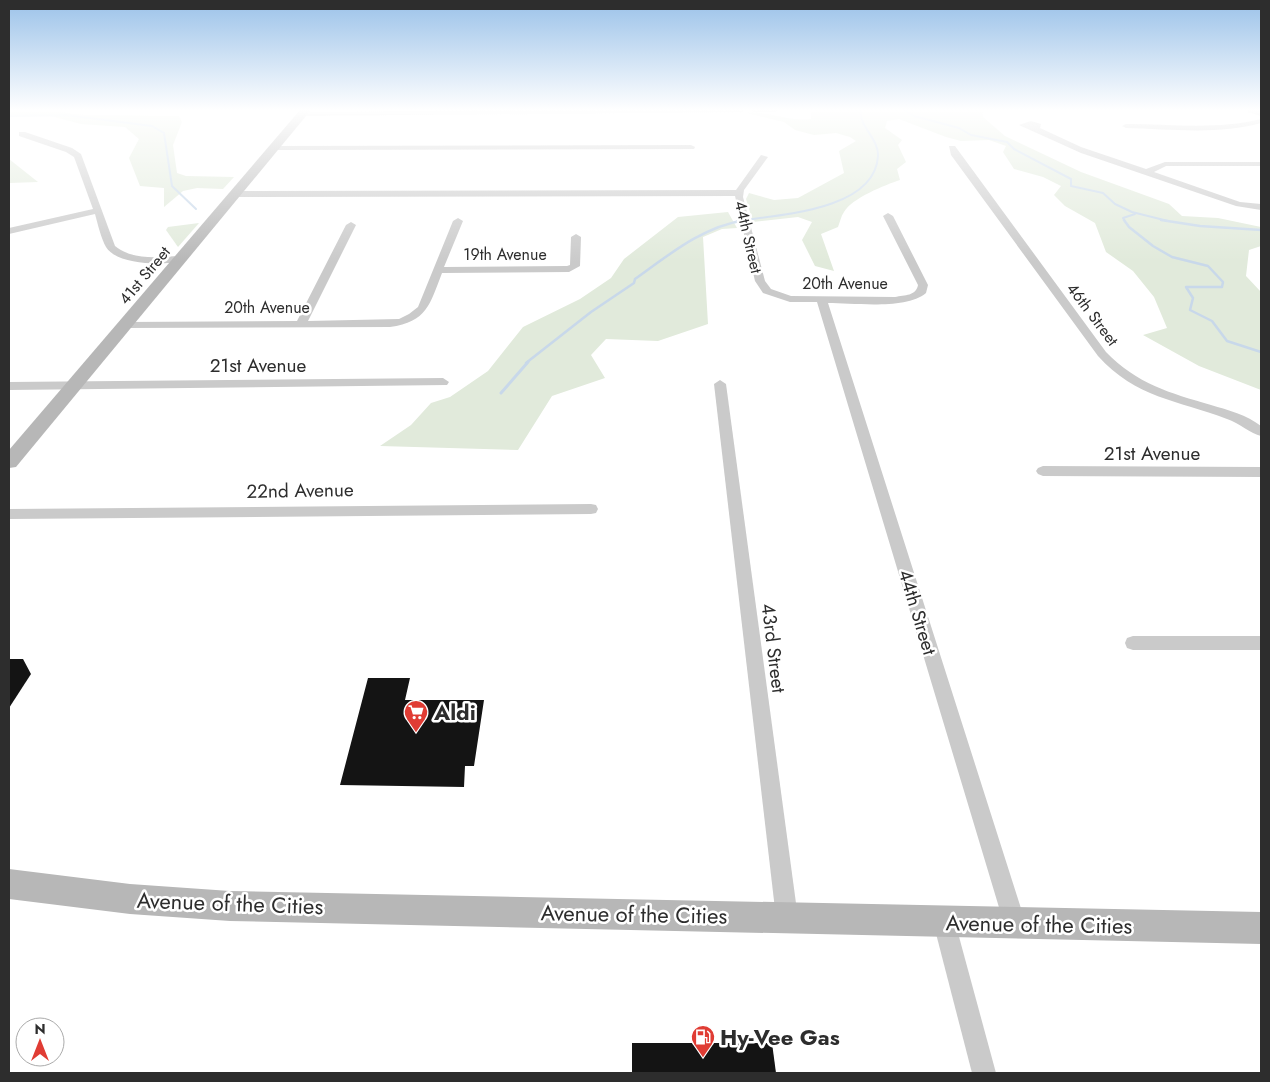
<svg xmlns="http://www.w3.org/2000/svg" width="1270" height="1082" viewBox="0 0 1270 1082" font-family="Jost,sans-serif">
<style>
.green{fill:#e1eadb}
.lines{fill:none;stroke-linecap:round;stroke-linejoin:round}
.stream-far2{stroke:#c8d8ea;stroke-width:2}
.stream-far1{stroke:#c8d8ea;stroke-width:2.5}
.stream{stroke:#c8d8ea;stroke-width:3}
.building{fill:#141414}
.street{fill:#cacaca;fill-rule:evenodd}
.secondary{fill:#b7b7b7;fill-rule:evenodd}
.labels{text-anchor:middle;stroke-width:5;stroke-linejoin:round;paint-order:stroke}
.far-street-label{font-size:16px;fill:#2d2d2d;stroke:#fff}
.street-label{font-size:19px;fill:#2d2d2d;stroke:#fff}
.near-poi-label{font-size:22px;font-weight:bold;fill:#2d2d2d;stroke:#fff;text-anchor:start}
.near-street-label{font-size:22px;fill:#2d2d2d;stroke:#fff}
</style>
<rect width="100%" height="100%" fill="#fff"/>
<g class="green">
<polygon points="9,110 52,111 84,115 179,116 182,122 173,145 177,173 186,176 234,177 223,189 197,188 183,191 164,207 164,188 140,186 129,158 139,139 125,127 81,124 47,115 9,115"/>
<path d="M814,110h168l1,7 22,19 76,36 88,32 13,12 36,2 43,9v19l-12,4 -3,26 15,16v98l-62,-24 -56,-31 24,-7 -13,-31 -21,-26 -27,-19 -11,-29 -30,-17 -11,-11 7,-9 -18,-9 -29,-8 -11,-17 3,-6 -17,-6 -28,1 -15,-4 -47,-18 -12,2 -2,7 17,12 -4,5 8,17 -9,7 3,11c-15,5 -48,18 -56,32 -3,4 -4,10 -6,15l-17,7 13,37 -19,-5 -13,-26 10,-18 -14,-5 -45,5 -7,-23 3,-6 25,7 24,-2 46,-25 -5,-22 17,-10 -6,-4 -14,-4 -22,2 -19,-5 -11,-8 -37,-9c23,-2 41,9 64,6v-8z"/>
<polygon points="9,159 38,182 9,183"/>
<polygon points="728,212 737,228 722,229 703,237 708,324 658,341 606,339 591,355 605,378 552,396 518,450 380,446 411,425 431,403 450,397 488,371 523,327 580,299 611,278 624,259 678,217"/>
<polygon points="199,223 178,247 166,230 168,227"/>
</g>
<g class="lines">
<g class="stream-far2">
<polyline points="905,110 914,116 959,128 971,135 1007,142 1014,149 1071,179 1071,186 1103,193 1115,204 1132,212 1168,221"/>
<polyline points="9,116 66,115 152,126 164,133 172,186 196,209"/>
<path d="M737,221c40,-6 138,-10 141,-65 1,-17 -20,-31 -17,-46"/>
<polyline points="1125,221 1123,218 1135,214"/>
</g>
<g class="stream-far1">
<polyline points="1124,220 1129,227 1153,246 1172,257 1208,266 1223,282 1222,287 1186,287 1193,298 1190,310 1212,321 1227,341 1261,352"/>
<polyline points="1161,220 1200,226 1261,230"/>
<path d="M526,363l65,-51 43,-29 1,-4c35,-25 67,-52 110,-59"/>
</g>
<polyline class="stream" points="501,393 528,362"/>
</g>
<g class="building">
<polygon points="9,659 23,659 31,674 9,708"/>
<polygon points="368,678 410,678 405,700 484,700 474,766 465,766 464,787 340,785"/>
<polygon points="632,1043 772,1043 776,1073 632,1073"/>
</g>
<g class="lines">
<g class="street">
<polygon points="468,110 746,110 743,112 303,116 299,114 303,112"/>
<polygon points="750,110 779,110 776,112 753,112"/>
<path d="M1261,119v4c-41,12 -92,6 -135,5l-4,-2 4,-2c44,0 92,6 135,-5z"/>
<polygon points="1031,121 1041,124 1040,128 1081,147 1146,169 1165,162 1261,162 1261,166 1166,166 1154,172 1240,202 1261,204 1261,210 1236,206 1081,153 1019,125"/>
<path d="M19,132h6l47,16 9,6 34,92c19,15 43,11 65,10l5,3 -2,2c-18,4 -65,5 -77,-14 -5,-9 -8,-22 -11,-33l-86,20v-6l84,-19 -19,-52 -8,-5 -47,-16z"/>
<polygon points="691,145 695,147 694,149 274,150 270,148 274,146"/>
<path d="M949,146h6l151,206c31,32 64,41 105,53 17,5 36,10 50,21v10c-10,-2 -22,-13 -34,-17 -50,-19 -91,-21 -129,-63l-147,-201z"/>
<path d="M761,155l7,2 -24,33 -1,7 22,84 6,8 20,7 104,1c10,-2 21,-1 23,-12l-35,-69 5,-3 5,3 35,69 -2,8c-20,17 -72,10 -98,10l198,621 -3,8 -8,3 -8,-3 -3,-8 -187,-622h-27l-27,-9 -8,-12 -20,-85 -500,1 -4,-3 4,-3 501,-1z"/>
<path d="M458,218l5,3 -19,46 123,-1 3,-1 1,-28 5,-3 5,3 -1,29 -11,6 -127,1c-12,31 -15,49 -52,54l-265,1 -6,-3 6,-3 172,-1 49,-96 5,-3 5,3 -48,96 91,-2 10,-5 9,-7 35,-86z"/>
<polygon points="443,378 449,382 447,385 9,390 9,382"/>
<polygon points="720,380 726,384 798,918 795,926 787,929 779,926 776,918 714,384"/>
<polygon points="1043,466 1261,467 1261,477 1043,476 1038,474 1036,471 1038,468"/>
<polygon points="591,504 596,505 598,509 596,513 591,514 9,519 9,509"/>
<polygon points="1133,636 1261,636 1261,650 1133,650 1127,648 1125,643 1127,638"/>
<polygon points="944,911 952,914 955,922 996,1073 972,1073 933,922 936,914"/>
</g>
<g class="secondary">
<polygon points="300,110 311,110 16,467 9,468 9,450"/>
<polygon points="1247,110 1261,110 1261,116 1248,112"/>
<polygon points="9,869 130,884 230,891 1261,912 1261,944 230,921 130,914 9,899"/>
</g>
</g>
<linearGradient id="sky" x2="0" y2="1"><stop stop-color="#9bc2e9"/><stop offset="0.42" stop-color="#fff"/><stop offset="1" stop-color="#fff" stop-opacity="0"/></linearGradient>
<rect width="1270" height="262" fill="url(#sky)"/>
<defs>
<g id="supermarket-pin" transform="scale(1.25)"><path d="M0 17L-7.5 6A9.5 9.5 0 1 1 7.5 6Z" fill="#e03c34" stroke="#fff"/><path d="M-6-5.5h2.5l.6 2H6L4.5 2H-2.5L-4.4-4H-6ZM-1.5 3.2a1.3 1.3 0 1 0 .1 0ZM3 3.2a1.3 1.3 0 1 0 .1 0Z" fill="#fff"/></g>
<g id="fuel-pin" transform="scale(1.25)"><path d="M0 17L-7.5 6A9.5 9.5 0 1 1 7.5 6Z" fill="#e03c34" stroke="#fff"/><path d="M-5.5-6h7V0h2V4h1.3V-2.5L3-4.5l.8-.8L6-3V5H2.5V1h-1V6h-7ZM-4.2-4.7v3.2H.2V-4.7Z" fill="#fff"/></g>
</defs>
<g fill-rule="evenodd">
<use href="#supermarket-pin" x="416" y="712"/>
<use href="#fuel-pin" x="703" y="1037"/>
</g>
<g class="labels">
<g class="far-street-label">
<text transform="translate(749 237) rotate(77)" y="6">44th Street</text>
<text x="505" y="260">19th Avenue</text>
<text transform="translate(144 275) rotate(-50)" y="6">41st Street</text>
<text x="845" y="289">20th Avenue</text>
<text x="267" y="313">20th Avenue</text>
<text transform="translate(1093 314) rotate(53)" y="6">46th Street</text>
</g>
<g class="street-label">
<text x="258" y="372">21st Avenue</text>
<text x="1152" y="460">21st Avenue</text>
<text transform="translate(300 490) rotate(-1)" y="7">22nd Avenue</text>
<text transform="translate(918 612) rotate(73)" y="7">44th Street</text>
<text transform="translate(774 648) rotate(83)" y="7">43rd Street</text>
</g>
<g class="near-poi-label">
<text x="434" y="720">Aldi</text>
<text x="720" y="1045">Hy-Vee Gas</text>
</g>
<g class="near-street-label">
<text transform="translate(230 903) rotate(2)" y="8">Avenue of the Cities</text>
<text transform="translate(634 914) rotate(1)" y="8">Avenue of the Cities</text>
<text transform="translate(1039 924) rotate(1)" y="8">Avenue of the Cities</text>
</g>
</g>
<rect width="1270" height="1082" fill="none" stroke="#2d2d2d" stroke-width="20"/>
<g transform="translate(40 1042)"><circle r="24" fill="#ffffff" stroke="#ababab"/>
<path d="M0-4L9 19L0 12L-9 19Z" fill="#e03c34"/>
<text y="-8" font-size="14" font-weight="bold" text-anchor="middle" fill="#2d2d2d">N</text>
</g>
</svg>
